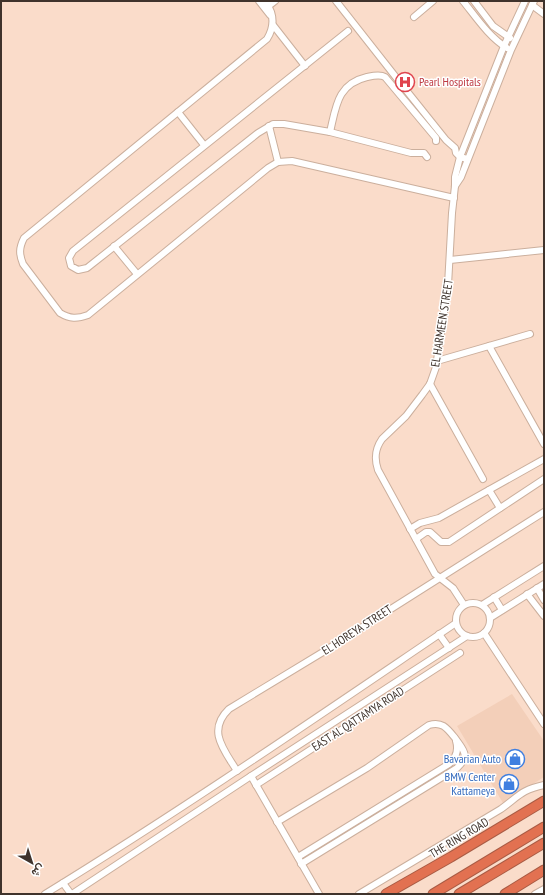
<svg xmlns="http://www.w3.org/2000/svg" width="545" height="895" viewBox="0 0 545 895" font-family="'PT Sans Narrow',Vazirmatn,sans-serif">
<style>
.built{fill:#f3cfb9}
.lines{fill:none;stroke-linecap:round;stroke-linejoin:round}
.minor-casing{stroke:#cbaf9d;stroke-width:8}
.highway-casing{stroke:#a95b44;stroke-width:11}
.minor{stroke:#fff;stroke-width:6}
.highway{stroke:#e27151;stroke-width:9}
.labels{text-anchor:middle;stroke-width:3;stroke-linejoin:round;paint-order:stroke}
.health-label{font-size:12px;fill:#be3a42;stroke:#fff;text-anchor:start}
.street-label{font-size:12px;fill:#3f332c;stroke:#fff}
.shop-label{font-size:12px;fill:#366cbe;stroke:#fff;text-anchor:end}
</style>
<rect width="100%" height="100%" fill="#fadcca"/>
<polygon class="built" points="512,694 544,741 544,777 503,803 457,726"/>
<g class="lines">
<g class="minor-casing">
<g id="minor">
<polyline points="259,1 270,15"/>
<path d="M265,1c9,12 10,25 2,38l-243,199c-5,10 -5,16 -1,26l37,49c10,6 17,6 28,2l180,-147 10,-6 14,-1 162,37"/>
<polyline points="336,1 406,90 446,140 455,148 456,153 460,157 467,159"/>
<path d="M463,1c13,16 26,36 44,47"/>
<polyline points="474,1 493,26 510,38"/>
<polyline points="532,5 544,14"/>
<polyline points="266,8 275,1"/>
<polyline points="414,17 433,1"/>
<polyline points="273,25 305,66"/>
<polyline points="348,31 73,251 69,258 71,266 78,270 87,268 258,133 273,124 284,124 330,132 411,153 424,153 427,157"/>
<polyline points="178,112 204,145"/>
<polyline points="269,126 278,162"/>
<path d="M330,132c6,-25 7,-48 37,-55 5,-1 13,-3 18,0l51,61v3"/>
<polyline points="455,186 461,177 511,50 534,1"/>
<polyline points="114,246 137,274"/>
<polyline points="450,260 544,250"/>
<polyline points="489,346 544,444"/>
<polyline points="437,361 530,334"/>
<polyline points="430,384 483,479"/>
<polyline points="489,490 500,508"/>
<polyline points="410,529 420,523 439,518 544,459"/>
<polyline points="416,539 426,532 430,532 441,542 449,542 544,479"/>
<polyline points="537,588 544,600"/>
<polyline points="527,594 544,616"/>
<polyline points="494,597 502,610"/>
<circle cx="473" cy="620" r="17"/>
<path d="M464,605l-11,-17 -18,-14 -57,-104c-4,-12 -3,-21 4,-31l24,-23 16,-21 8,-11 6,-17 12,-82 4,-72 3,-27v-9l5,-20 44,-111 21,-45"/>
<polyline points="482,605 544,566"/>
<polyline points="490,618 544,584"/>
<polyline points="484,633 544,724"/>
<polyline points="439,634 449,648"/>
<path d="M237,771c-12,-20 -31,-40 -8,-62l94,-57 221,-140"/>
<polyline points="251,776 319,894"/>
<polyline points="256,785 460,653"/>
<path d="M277,822l90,-54 62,-43c13,-4 18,3 26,13 8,12 16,17 2,30l-156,96"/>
<path d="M298,857l151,-93c7,-6 10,-13 7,-23"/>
<polyline points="63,883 71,894"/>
<path d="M45,894c140,-86 275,-179 411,-271"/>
<polyline points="72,894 251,776 467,636"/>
<path d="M359,894l142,-85c18,-13 20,-19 43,-24"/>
<polyline points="535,894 544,889"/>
</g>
</g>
<g class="highway-casing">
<g id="highway">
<polyline points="386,894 451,857 544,801"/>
<polyline points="433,894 544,827"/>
<polyline points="459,894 544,843"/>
<polyline points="505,894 544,870"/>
</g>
</g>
<use href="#minor" class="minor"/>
<use href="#highway" class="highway"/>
</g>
<defs>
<g id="hospital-ring" transform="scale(1)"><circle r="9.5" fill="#fff" stroke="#e0444e" stroke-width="1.5"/><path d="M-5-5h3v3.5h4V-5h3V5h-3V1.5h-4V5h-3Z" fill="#e0444e"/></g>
<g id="shop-ring" transform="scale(1)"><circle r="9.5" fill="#fff" stroke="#3f7fe0" stroke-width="1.5"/><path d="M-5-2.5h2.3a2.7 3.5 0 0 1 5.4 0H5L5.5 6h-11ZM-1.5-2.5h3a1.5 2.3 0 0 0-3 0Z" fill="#3f7fe0"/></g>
</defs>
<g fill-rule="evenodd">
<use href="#hospital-ring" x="405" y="82"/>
<use href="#shop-ring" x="515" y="759"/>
<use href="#shop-ring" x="509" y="784"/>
</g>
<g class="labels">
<g class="health-label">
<text x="419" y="86">Pearl Hospitals</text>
</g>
<g class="street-label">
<text transform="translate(442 323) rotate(-81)" y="4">EL HARMEEN STREET</text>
<text transform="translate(357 630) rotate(-33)" y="4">EL HOREYA STREET</text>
<text transform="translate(358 719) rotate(-33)" y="4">EAST AL QATTAMYA ROAD</text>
<text transform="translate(459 838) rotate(-31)" y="4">THE RING ROAD</text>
</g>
<g class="shop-label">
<text x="501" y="763">Bavarian Auto</text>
<text x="495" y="781">BMW Center<tspan x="495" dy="14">Kattameya</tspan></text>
</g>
</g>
<rect width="545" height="895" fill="none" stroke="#3f332c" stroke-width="4"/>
<g transform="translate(32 863) rotate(141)" stroke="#ffffff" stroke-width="3" paint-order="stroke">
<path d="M0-3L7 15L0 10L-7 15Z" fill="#3f332c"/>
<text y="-6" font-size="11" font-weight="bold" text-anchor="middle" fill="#3f332c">ش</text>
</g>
</svg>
